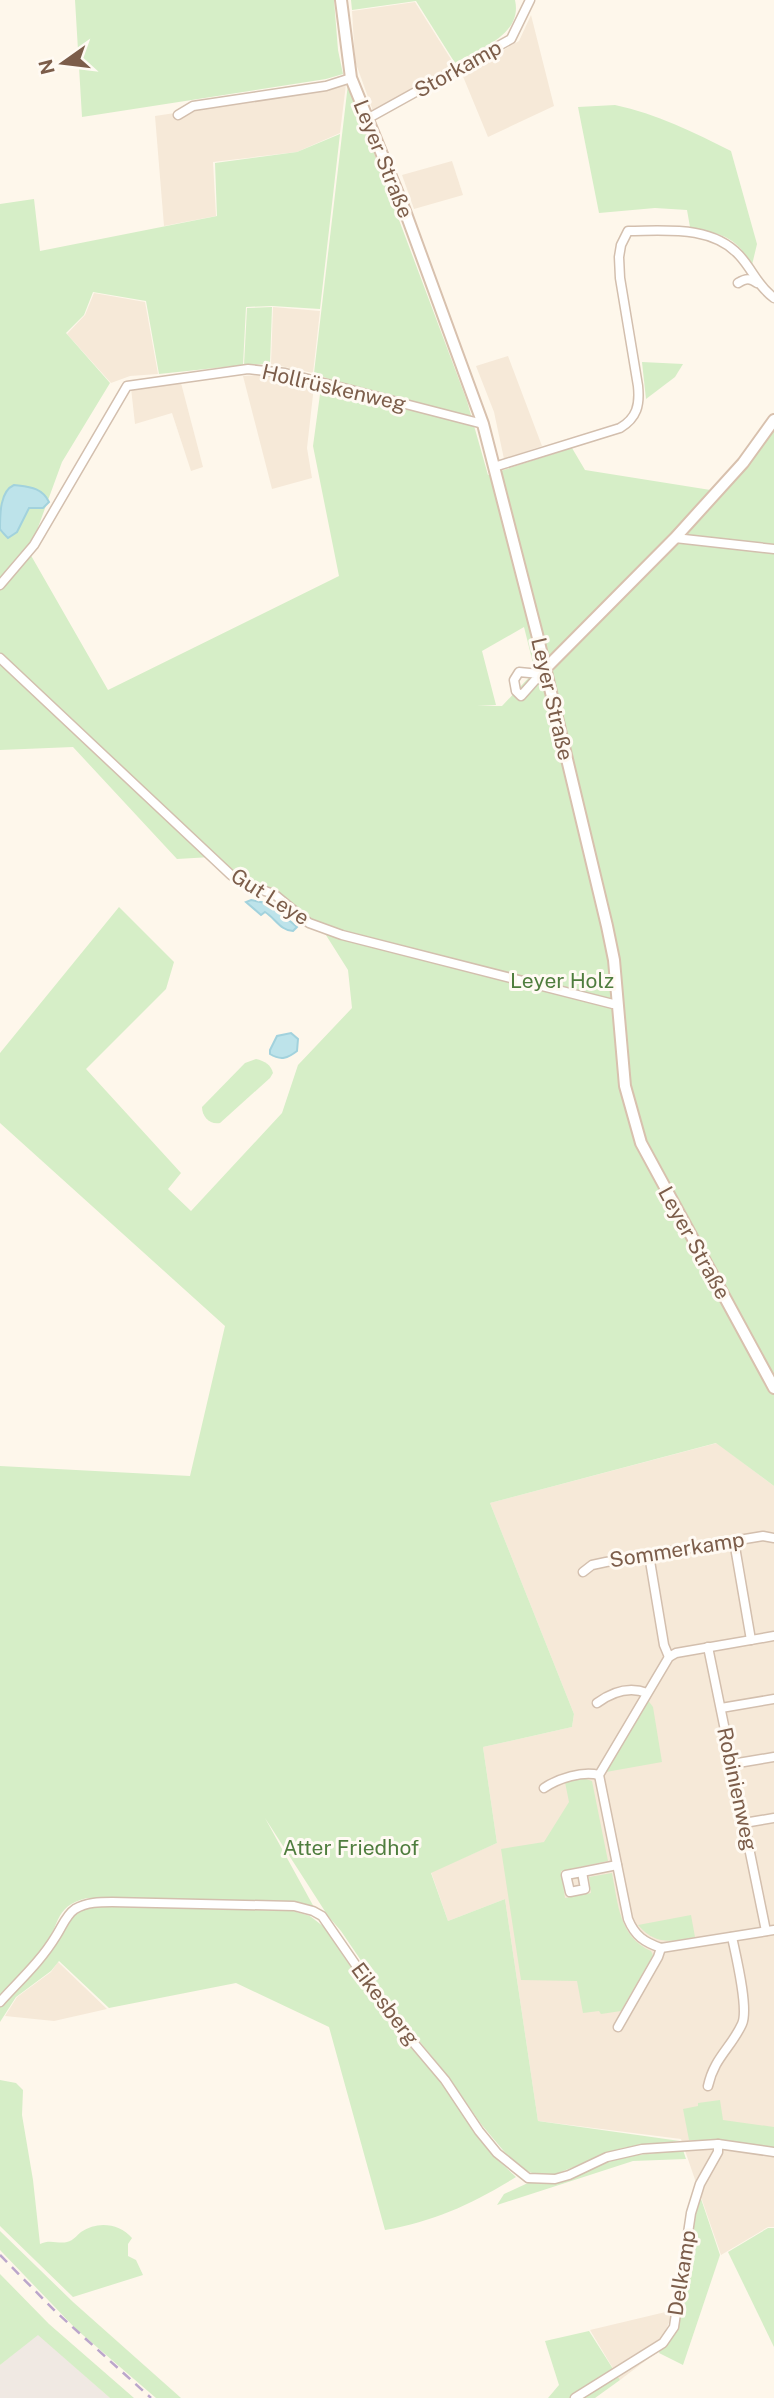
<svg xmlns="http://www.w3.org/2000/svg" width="774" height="2398" viewBox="0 0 774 2398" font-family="'Public Sans',sans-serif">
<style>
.residential{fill:#f6e9d8}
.industrial{fill:#f0e9e3}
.green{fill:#d6eec7;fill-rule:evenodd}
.water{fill:#bde3ea;stroke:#a2d2dd;stroke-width:2}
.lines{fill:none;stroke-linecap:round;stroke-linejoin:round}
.street-casing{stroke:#d3bfae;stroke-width:11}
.secondary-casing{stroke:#d8c1ae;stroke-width:14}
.street{stroke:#fff;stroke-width:8}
.secondary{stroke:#fff;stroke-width:10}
.rail{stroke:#bba6cb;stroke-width:2.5;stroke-dasharray:10 7;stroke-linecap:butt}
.labels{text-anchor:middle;stroke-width:6;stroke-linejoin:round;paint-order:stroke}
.street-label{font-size:21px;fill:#7c5d4a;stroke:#fffaf3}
.park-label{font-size:21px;fill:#4f7d3e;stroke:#fffaf3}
</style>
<rect width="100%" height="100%" fill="#fef7eb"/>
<g class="residential">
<polygon points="415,2 454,64 373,111 355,61 352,11"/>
<polygon points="531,15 554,106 488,137 462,74 519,41"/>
<polygon points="346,84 340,133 297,152 213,162 216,216 164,226 155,116 326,90"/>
<polygon points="452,161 463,195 414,209 402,175"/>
<polygon points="94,293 145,302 158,374 130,376 111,383 67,334 85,315"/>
<polygon points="273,307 320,311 313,373 271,364"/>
<polygon points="508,356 542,446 504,459 494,412 476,366"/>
<polygon points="263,375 314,386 307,448 312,478 272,489 243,376"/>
<polygon points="181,383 203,467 191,471 172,413 135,424 131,388"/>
<polygon points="717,1443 774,1486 774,2227 768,2227 721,2255 681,2139 538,2121 505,1899 448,1921 431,1872 497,1843 483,1747 572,1727 574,1714 490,1503"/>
<polygon points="58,1962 107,2009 54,2021 5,2016 17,1997 51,1972"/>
<polygon points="674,2310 657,2352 620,2380 590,2330"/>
</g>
<polygon class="industrial" points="38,2334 110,2398 0,2398 0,2365"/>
<g class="green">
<polygon points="75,0 334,0 338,50 343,74 326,79 82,117"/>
<path d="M351,0h164c8,35 -36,49 -60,63l-39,-62 -64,9z"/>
<path d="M348,84l119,317 21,74 84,-27 13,22 138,22 32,-36 19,-27v1057l-58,-43 -226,60 84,211 -2,13 -89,20 14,96 -66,30 17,48 57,-22 33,222 142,20 -58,7 -69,27h-16l-10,-4 -14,-9 -32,-38 -33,-48 -50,-61 -57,-84 -13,-15 -63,-98 50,91 -26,-8 -202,-3c-35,8 -27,31 -45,53 -13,16 -28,31 -42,46v-531l190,10 35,-150 -225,-203v-70l119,-146 55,55 -8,27 -80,80 95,104 -13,16 23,22 91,-98 16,-48 54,-57 -4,-38 -29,-46 -108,-67 -34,2 -104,-112 -73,3v-546l34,-5 6,52 177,-35 -2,-53 82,-11 43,-18 -20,175 -48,-3 -26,1 -3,58 -84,9 -13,-73 -53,-9 -9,23 -18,18 44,50 -48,79 -33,90 79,138 231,-114 -26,-130 8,-59 67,16 -74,-30zM524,627l11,44 -33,35h-25l19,-1 -14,-54z"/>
<path d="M615,105c42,9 78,27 116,46l26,93 -5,21c-18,-31 -29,-29 -62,-38l-3,-17 -32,-2 -56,5 -21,-106z"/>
<polygon points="272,307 270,364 244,365 247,308"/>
<polygon points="642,362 683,364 675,377 646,399"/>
<path d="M256,1059c9,2 15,6 17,14l-3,5 -50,45c-10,2 -18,-6 -18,-16l43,-44z"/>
<polygon points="647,1699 653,1707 662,1762 606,1772"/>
<path d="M583,1778l9,3 16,80 -47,10 4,27 26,-5 -2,-16 23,-4c6,30 7,64 39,78l2,4 -32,56 -20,3 -2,-3 -16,2 -6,-32 -56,-1 -20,-131 43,-7 25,-40 -4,-20z"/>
<path d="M101,1906l192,5 17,5 14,11 65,96 55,62 30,47 25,29 17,16c-44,27 -81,44 -131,53l-56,-203 -93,-44 -127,25 -50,-47 -8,10 -35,26 -16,25v-16l30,-31 43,-59 12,-7z"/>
<path d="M691,1915l4,22c-24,5 -40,8 -57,-12z"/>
<path d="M0,2080l16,3 7,7 -1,25 11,65 7,64c10,-5 18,0 27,-2 7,-2 9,-6 14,-10 16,-11 38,-9 51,6l-4,6v12l8,4 7,15 -70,22 -73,-71z"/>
<polygon points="720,2100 723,2120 774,2127 774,2148 724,2141 689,2140 683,2109 698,2106 698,2103"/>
<polygon points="683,2150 686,2159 633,2161 497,2205 504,2194 530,2182 555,2182 619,2157"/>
<polygon points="696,2184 720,2255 683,2365 659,2353 675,2310"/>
<polygon points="768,2228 774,2228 774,2347 728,2252"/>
<polygon points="0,2231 73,2302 181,2398 156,2398 76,2329 0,2250"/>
<polygon points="0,2274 49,2324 134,2398 110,2398 38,2335 0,2365"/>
<polygon points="589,2331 620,2380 595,2398 548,2398 559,2385 545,2341"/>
</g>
<g class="water">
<path d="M14,485c15,2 28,2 35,17l-6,6h-14l-12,24 -9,6c-3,-3 -6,-6 -8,-9 0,-15 0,-38 14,-44z"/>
<path d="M251,900l19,4 27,23 -4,4c-12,0 -18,-13 -28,-19l-4,3 -15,-13z"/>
<path d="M291,1033l7,6 -1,12c-9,7 -16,10 -27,3v-4l7,-14z"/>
</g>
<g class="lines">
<g class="street-casing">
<g id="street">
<polyline points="178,115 193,106 326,86 351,78"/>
<polyline points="367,119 511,39 530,0"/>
<path d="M738,283c8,-5 12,-5 19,0"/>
<path d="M494,467l126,-39c17,-10 20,-23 18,-42l-18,-108 -1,-21 2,-12 7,-14c37,0 83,-6 111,24 14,15 17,29 35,43"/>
<polyline points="675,538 774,549"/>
<polyline points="0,585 34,545 127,386 248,369 285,373 483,424"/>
<polyline points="0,658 231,875 249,886 274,894 309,923 342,935 613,1004"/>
<polyline points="540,674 519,672 514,680 516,691 521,696 545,669"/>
<polyline points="734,1541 751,1640"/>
<polyline points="649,1555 664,1645 669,1657"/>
<polyline points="583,1572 592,1565 606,1562 763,1536 774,1538"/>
<path d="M774,1636l-98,17 -7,4 -70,118 29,144c7,17 16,23 33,29l113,-18"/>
<polyline points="708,1647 766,1931"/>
<path d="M597,1703c15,-11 32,-17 50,-10"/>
<polyline points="721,1708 774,1699"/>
<polyline points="732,1764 774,1757"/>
<path d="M544,1788c15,-10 38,-17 55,-13"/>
<polyline points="744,1823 774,1818"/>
<polyline points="582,1872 566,1875 570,1892 585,1889 582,1872 617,1865"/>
<path d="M0,2002c20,-22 41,-41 56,-66 6,-9 10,-21 19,-27 12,-7 25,-7 37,-7l182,4 19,5 9,5 69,100 54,64 34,51 18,22 31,25 27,1 14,-4 38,-18 35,-8 76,-5 56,8"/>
<polyline points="618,2027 658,1957 661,1948"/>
<path d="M708,2086c6,-28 23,-38 34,-62 7,-15 -6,-68 -10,-87"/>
<polyline points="575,2398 663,2343 674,2327 691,2213 700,2184 718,2152 718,2144"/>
</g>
</g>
<g class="secondary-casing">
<g id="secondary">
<polyline points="341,0 351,78 405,211 483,424 537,634 607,926 614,960 625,1086 641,1143 774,1388"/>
<polyline points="545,669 675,538 743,463 774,420"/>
</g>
</g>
<use href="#street" class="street"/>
<use href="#secondary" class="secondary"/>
<polyline class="rail" points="0,2255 56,2312 151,2398"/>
</g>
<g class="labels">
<g class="street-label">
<text transform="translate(458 69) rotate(-29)" y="7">Storkamp</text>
<text transform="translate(383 159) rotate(68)" y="7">Leyer Straße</text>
<text transform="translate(334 388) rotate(13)" y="7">Hollrüskenweg</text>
<text transform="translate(552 699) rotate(77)" y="7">Leyer Straße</text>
<text transform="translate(270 897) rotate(32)" y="7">Gut Leye</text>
<text transform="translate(694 1243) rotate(61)" y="7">Leyer Straße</text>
<text transform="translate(677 1550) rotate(-9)" y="7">Sommerkamp</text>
<text transform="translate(737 1789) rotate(78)" y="7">Robinienweg</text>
<text transform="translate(385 2004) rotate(53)" y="7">Eikesberg</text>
<text transform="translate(682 2273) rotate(-81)" y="7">Delkamp</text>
</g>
<g class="park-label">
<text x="562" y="988">Leyer Holz</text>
<text x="351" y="1855">Atter Friedhof</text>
</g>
</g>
<g transform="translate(63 63) rotate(256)" stroke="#fffaf3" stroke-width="5" paint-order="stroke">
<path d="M0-5L12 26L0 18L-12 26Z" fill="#7c5d4a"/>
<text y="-10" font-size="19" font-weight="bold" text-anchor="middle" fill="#7c5d4a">N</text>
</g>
</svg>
